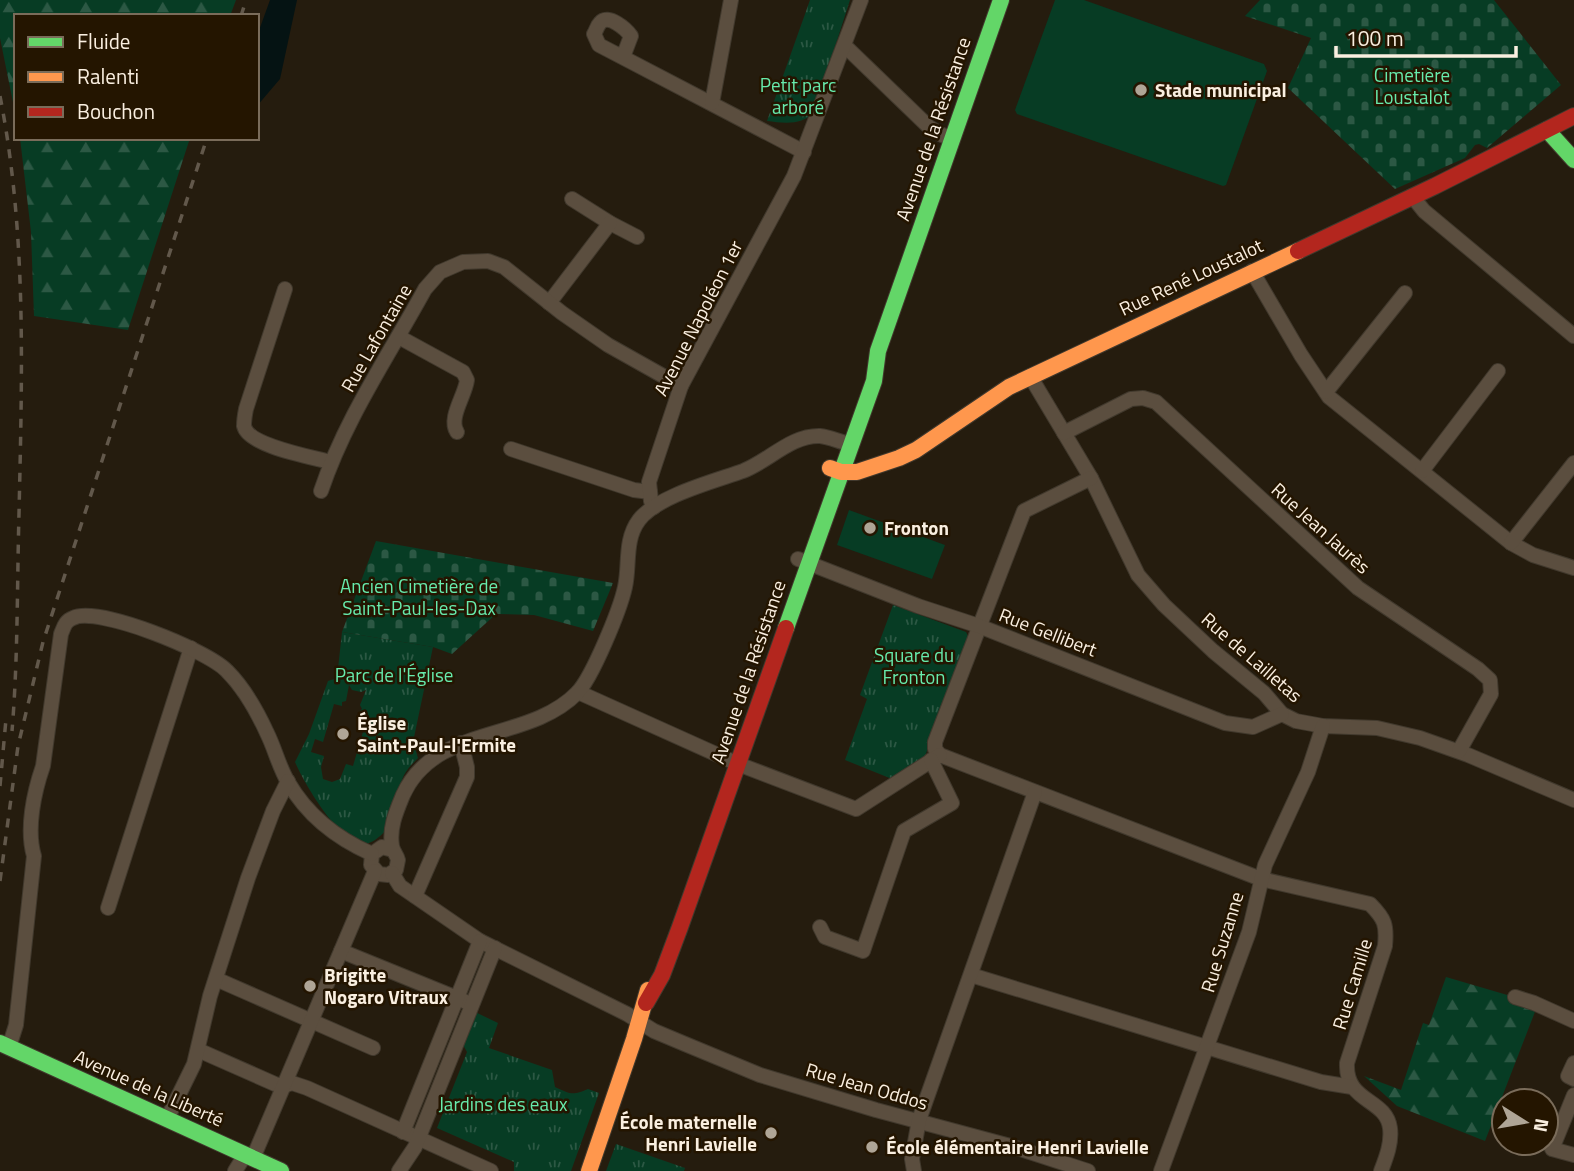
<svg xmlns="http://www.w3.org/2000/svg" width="1574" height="1171" viewBox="0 0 1574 1171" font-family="'Titillium Web',sans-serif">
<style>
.grass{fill:url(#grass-tufts);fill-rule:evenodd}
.forest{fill:url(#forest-firs)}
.cemetery{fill:url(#cemetery-stones)}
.garden{fill:#073c24}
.water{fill:#051313}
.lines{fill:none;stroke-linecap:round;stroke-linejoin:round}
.street-casing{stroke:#41392d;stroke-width:16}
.fast-casing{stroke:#41392d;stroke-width:18}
.slow-casing{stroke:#41392d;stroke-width:18}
.jam-casing{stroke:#41392d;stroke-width:18}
.street{stroke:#5b4e3f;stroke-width:14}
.fast{stroke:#63d668;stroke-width:16}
.slow{stroke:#ff974d;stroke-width:16}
.jam{stroke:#b3261e;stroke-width:16}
.rail{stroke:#62584b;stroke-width:3.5;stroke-dasharray:9 9;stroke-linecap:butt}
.poi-dot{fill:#afa596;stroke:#241500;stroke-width:2.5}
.labels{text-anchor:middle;stroke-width:5;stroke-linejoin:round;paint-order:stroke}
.park-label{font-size:19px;fill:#67ebac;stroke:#241500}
.poi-label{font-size:19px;font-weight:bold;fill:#faefe0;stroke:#241500;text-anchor:start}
.street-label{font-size:19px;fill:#faefe0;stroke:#241500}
</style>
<defs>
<pattern id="grass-tufts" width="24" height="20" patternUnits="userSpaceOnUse" patternTransform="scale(1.75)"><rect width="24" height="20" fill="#073c24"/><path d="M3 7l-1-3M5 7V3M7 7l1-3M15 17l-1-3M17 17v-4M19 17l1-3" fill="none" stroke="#2c5844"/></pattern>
<pattern id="forest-firs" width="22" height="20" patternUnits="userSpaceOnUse" patternTransform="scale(1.75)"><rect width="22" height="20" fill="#073c24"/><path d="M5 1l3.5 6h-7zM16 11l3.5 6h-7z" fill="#2c5844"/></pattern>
<pattern id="cemetery-stones" width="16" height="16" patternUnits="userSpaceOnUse" patternTransform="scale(1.75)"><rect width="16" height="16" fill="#073c24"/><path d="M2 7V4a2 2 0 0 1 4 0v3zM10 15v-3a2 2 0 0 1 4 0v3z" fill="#2c5844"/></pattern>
</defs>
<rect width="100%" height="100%" fill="#251c0e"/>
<g class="grass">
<path d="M810,0h40l-36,112c-12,14 -31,11 -47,9z"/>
<polygon points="893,605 966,632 968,636 924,759 892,779 845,760 867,699 860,695"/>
<path d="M342,632l91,15 -20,95 5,16c-5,5 -11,11 -14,17 -8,17 -8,41 -19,56 -5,6 -15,14 -23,13 -24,-3 -58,-61 -67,-82l14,-28 19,-53 9,-3zM349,685l3,5 9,2 5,-2 -6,15 2,4 -3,3 9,3 -15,51 -7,-2 -6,15 -8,3 -9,-3 -2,-12 3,-11 -13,-4 4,-13 8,3 11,-38 8,2v-4l4,-1z"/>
<path d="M473,1011l25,12 -9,25 63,22 3,17c16,7 17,9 33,2l11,4 -28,78h-57v-9l-77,-34 30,-76 -6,-11z"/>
<polygon points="616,1144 685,1168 684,1171 606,1171"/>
</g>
<g class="forest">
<polygon points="0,0 236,0 230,16 16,16 16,117 0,38"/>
<polygon points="20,138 190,138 128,330 34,316 31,232"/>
<polygon points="1446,977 1538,1004 1485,1141 1397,1106 1364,1076 1401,1090 1423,1023 1429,1025"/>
</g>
<g class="cemetery">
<polygon points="1260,0 1494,0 1561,85 1487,148 1479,144 1475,145 1465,158 1395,189 1288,88 1311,38 1245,16"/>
<polygon points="376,541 613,583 593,631 534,615 496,614 452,654 433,647 342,632"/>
</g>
<g class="garden">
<polygon points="1055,0 1084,0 1264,64 1267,71 1226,185 1223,186 1017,114 1015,110"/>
<polygon points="849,510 945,545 932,579 837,545"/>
</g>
<polygon class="water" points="270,0 297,0 280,79 257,106 257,36"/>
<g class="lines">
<g class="street-casing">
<g id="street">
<polyline points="845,46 929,127 942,135 952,138"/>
<path d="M623,57l8,-21c-5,-7 -23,-23 -31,-13 -3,3 -4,8 -6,11l5,11 205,107"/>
<polyline points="712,103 731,0"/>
<polyline points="1412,196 1424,211 1574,336"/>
<polyline points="572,199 610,223 637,237"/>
<polyline points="1252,271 1301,355 1329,397 1511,543 1533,555 1574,568"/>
<path d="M285,289l-39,120c-1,5 -2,12 -2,17 4,20 68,31 86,36"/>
<polyline points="549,303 610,223"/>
<path d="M399,337l64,35 4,8c-2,16 -19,38 -10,52"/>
<polyline points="1030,376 1091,478 1138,575 1164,605 1213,651 1264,693 1282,714 1296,721 1323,726 1377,728 1420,738 1468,755 1574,800"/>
<polyline points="1326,392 1405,293"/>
<polyline points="1064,433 1131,399 1143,398 1156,402 1358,588 1478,669 1490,680 1491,694 1459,751"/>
<polyline points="511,449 634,490 650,492"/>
<polyline points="1422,471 1498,371"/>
<path d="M1091,478l-67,33 -89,231v7l5,6 321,124 109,25c15,15 17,21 15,42l-38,117c-2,40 39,35 43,65 2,15 -4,30 -9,43"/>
<path d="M321,491c24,-72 68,-136 104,-202l15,-17 23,-10 25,-1 16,6 58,46 46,32 73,41"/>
<polyline points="654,507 651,501 649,482 681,386 794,176 861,0"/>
<polyline points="1511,543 1574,463"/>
<polyline points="798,559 918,606 979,626 1225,723 1253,727 1282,714"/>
<polyline points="578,692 738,764 856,809 940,755"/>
<path d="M393,850l-11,-3 -10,7 -1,11 8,9 9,1 8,-5 2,-10c-1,-5 -5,-8 -6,-14 -3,-18 4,-34 11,-51 32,-71 125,-52 174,-102 15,-15 43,-83 48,-106 5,-22 -1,-47 14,-67 18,-24 76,-39 104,-49 26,-10 48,-36 77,-35 11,1 21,7 31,8"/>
<polyline points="392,873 400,886 480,941 627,1014 654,1031 685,1044 760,1075 876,1110 1014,1147 1088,1171"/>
<polyline points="415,896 467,777 467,767 461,743"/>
<polyline points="108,908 191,648"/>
<polyline points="820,927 825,937 863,951 904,831 952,803 931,760"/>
<polyline points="341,951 464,1001"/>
<polyline points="971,975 1321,1082 1352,1087"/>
<polyline points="216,979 373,1048"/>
<polyline points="1515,997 1534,1003 1574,1021"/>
<path d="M9,1047l7,-22 18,-169c-8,-27 0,-64 9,-90l18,-132c3,-7 4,-13 12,-16 25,-12 134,32 154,53 17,17 30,40 40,62 8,16 12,34 21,49 19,33 50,57 84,72"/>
<polyline points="198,1050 275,1084 283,1086 292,1083 307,1088 491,1171"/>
<polyline points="1574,1063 1568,1076 1574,1079"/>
<polyline points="1574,1095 1552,1149 1574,1155"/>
<polyline points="167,1119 194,1064 210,996 248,878 273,811 288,781"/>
<polyline points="403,1132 480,941"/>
<polyline points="253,1158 375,871"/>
<polyline points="235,1171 245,1155"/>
<polyline points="399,1171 415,1147 495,948"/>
<polyline points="914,1171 912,1159 919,1120 1035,792"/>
<polyline points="1161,1171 1249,932 1265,865 1308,772 1323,726"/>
</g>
</g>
<g class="fast-casing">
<g id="fast">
<polyline points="1547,130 1574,160"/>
<polyline points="786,628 874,381 878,351 1001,0"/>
<polyline points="0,1043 281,1171"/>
</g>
</g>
<g class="slow-casing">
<g id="slow">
<polyline points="830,468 841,472 857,472 899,458 916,450 1009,387 1298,251"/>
<polyline points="589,1171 634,1039 648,990"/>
</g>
</g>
<g class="jam-casing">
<g id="jam">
<polyline points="1298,251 1435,186 1574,116"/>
<polyline points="646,1003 662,975 680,927 786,628"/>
</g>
</g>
<use href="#street" class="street"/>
<use href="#fast" class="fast"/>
<use href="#slow" class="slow"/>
<use href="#jam" class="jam"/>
<g class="rail">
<polyline points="241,16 246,0"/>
<path d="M0,96c27,138 22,278 19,418 -2,72 -1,145 -7,217"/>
<polyline points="0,786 6,719"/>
<polyline points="0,881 18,746 43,642 207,138"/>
</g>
</g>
<g class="poi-dot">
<circle cx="1141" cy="90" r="7"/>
<circle cx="870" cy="528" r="7"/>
<circle cx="343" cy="734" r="7"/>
<circle cx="310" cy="986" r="7"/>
<circle cx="771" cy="1133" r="7"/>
<circle cx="872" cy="1147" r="7"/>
</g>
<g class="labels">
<g class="park-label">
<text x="1412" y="82">Cimetière<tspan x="1412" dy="22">Loustalot</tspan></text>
<text x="798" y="92">Petit parc<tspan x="798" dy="22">arboré</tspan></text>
<text x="419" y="593">Ancien Cimetière de<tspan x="419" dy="22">Saint-Paul-les-Dax</tspan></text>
<text x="914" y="662">Square du<tspan x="914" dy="22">Fronton</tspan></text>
<text x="394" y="682">Parc de l'Église</text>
<text x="503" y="1111">Jardins des eaux</text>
</g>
<g class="poi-label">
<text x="1155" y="97">Stade municipal</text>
<text x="884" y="535">Fronton</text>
<text x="357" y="730">Église<tspan x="357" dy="22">Saint-Paul-l'Ermite</tspan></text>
<text x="324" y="982">Brigitte<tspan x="324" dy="22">Nogaro Vitraux</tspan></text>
<text x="757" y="1129" text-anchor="end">École maternelle<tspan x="757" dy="22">Henri Lavielle</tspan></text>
<text x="886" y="1154">École élémentaire Henri Lavielle</text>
</g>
<g class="street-label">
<text transform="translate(933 129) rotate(-71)" y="7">Avenue de la Résistance</text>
<text transform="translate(1191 277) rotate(-25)" y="7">Rue René Loustalot</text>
<text transform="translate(698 318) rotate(-63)" y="7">Avenue Napoléon 1er</text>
<text transform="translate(376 338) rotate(-60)" y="7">Rue Lafontaine</text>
<text transform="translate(1321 528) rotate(42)" y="7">Rue Jean Jaurès</text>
<text transform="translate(1048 632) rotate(21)" y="7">Rue Gellibert</text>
<text transform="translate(1252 657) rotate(41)" y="7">Rue de Lailletas</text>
<text transform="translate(748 672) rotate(-71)" y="7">Avenue de la Résistance</text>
<text transform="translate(1222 942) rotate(-73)" y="7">Rue Suzanne</text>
<text transform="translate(1352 984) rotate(-73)" y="7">Rue Camille</text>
<text transform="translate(867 1086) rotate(16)" y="7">Rue Jean Oddos</text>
<text transform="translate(149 1088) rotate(24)" y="7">Avenue de la Liberté</text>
</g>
</g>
<rect x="14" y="14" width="245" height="126" fill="#241500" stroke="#7a6c5a" stroke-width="2"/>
<rect x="28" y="37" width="35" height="10" fill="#63d668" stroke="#7a6c5a" stroke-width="2"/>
<text x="77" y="49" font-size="21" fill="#faefe0">Fluide</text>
<rect x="28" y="72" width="35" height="10" fill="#ff974d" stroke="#7a6c5a" stroke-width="2"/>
<text x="77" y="84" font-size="21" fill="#faefe0">Ralenti</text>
<rect x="28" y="107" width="35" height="10" fill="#b3261e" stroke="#7a6c5a" stroke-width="2"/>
<text x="77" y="119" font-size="21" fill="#faefe0">Bouchon</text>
<g transform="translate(1525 1122) rotate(101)"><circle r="33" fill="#241500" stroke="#7a6c5a" stroke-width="2"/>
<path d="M0-5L12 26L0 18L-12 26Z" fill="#afa596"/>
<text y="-10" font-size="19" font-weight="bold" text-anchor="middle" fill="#faefe0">N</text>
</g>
<path d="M1336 46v10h180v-10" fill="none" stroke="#faefe0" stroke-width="3.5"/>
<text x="1346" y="46" font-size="21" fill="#faefe0" stroke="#241500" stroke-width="5" paint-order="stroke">100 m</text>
</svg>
